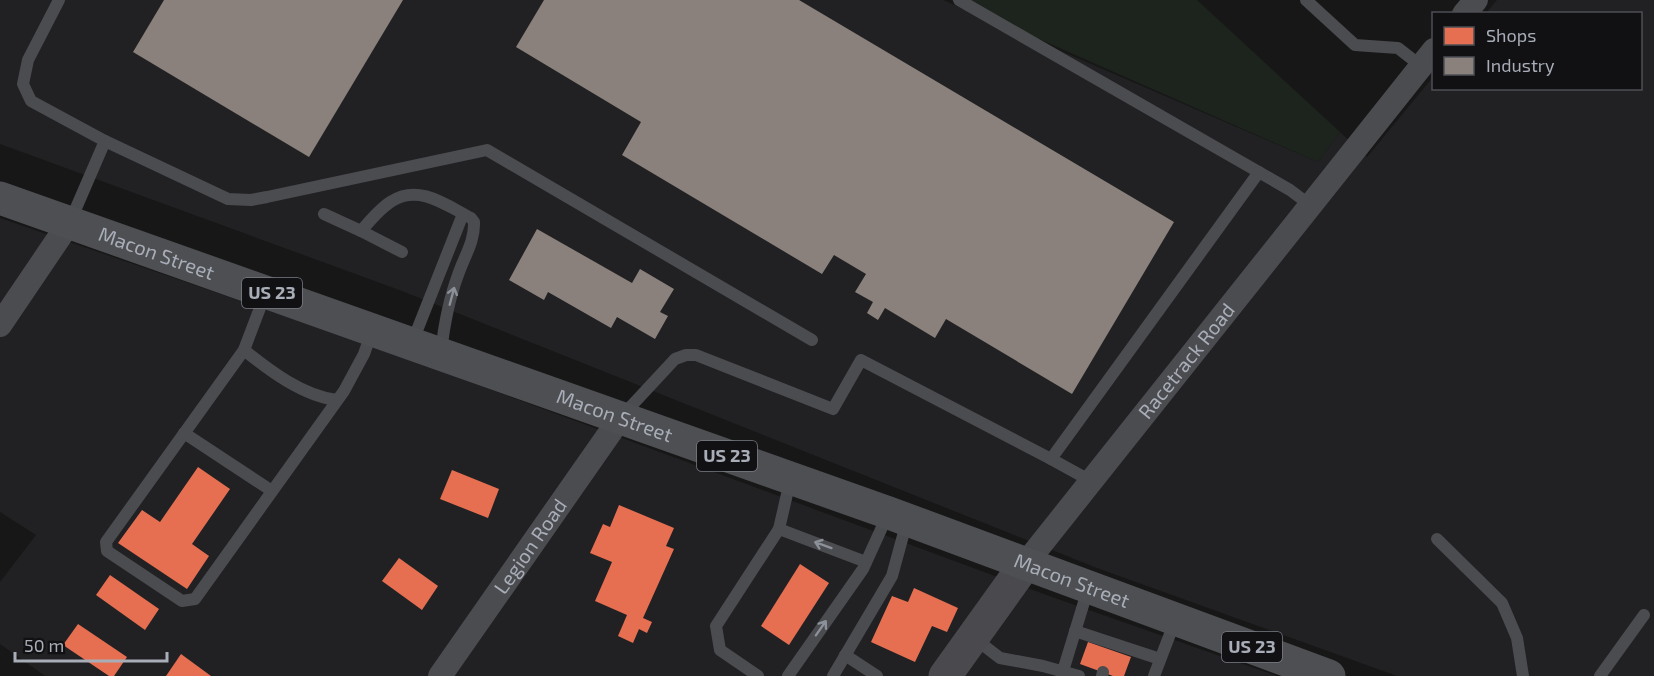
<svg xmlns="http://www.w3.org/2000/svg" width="1654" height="676" viewBox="0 0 1654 676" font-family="'Exo 2',sans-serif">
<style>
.built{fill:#212123}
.green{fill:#1d241e}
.shops{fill:#e76f51}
.industry{fill:#8a817c}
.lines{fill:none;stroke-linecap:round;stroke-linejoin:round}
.lane{stroke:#4b4c50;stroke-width:12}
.street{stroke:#4b4c50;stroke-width:24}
.secondary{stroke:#4a4a4e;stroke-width:33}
.primary{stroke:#4d4f52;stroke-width:33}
.oneway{stroke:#8c9099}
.labels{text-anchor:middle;stroke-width:6;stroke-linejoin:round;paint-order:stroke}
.shield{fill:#111113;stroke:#7b7e86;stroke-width:1.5}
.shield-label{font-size:18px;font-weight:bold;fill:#a8adb8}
.street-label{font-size:20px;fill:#a8adb8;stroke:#111113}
</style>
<rect width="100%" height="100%" fill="#171717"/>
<g class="built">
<polygon points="0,0 943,0 1318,162 1340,132 1367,157 1433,77 1434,88 1640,88 1640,14 1486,13 1497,0 1654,0 1654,676 1397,676 1097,568 402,291 0,144"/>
<polygon points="0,218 400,356 1052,597 1277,676 45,676 0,644 0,582 36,535 0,512"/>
</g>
<polygon class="green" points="951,0 1197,0 1340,132 1318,162"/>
<g class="shops">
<polygon points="198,467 230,489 192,544 209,556 187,589 118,543 142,510 160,522"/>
<polygon points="452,470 499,489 488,518 440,499"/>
<polygon points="619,505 674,528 666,546 674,549 643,618 652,622 647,633 639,629 633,643 618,636 627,615 595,601 612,562 590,553 603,524 610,527"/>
<polygon points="399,558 438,586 422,610 382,581"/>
<polygon points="800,564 829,583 789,645 761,626"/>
<polygon points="110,575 159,609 145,630 96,595"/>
<polygon points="914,588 958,608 947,632 932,626 915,662 871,642 892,596 908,602"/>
<polygon points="78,624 127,657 114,676 109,676 63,645"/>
<polygon points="1088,642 1131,657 1124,676 1113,676 1080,664"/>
<polygon points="181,654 211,676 166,676"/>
</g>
<g class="industry">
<polygon points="164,0 403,0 309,157 133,52"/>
<polygon points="544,0 799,0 1174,222 1072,394 946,319 935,338 885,308 878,320 867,313 873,302 855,292 866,274 834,255 822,274 622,155 641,122 516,47"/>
<polygon points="537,229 632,283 640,269 674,289 660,312 668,316 655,339 617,317 611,328 548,292 544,300 509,280"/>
</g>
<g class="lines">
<g class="lane">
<polyline points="59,0 28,60 23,84 31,101 105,141 70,222"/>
<polyline points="959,0 1290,190 1310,205"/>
<polyline points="1306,0 1355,45 1398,48 1421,66"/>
<polyline points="105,141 228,199 251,200 267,197 487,150 812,340"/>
<path d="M324,214l37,17c9,-10 19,-23 31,-30 27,-17 54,4 79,17l3,4c1,19 -10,35 -16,53 -9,24 -14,51 -17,77"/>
<polyline points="361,231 402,252"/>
<polyline points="266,292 244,350 106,542 107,551 182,601 195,599 344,391 364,354 372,331"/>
<polyline points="412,343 463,214"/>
<path d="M244,350c26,21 59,46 93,50"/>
<polyline points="622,416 675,359 686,355 696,355 833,409 861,360 1051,459 1259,172"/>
<polyline points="184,433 272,491"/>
<polyline points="1051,459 1091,481"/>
<polyline points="779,529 866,562"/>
<polyline points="1437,539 1502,603 1517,638 1523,676"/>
<polyline points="1075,631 1160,659"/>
<polyline points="974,638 1000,658 1043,666 1079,676"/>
<polyline points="845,655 877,676"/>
<polyline points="1063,671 1088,589"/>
<polyline points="758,676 720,650 716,626 779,529 790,481"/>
<polyline points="788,676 863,569 888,514"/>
<polyline points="833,676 892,576 907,521"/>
<polyline points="1102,676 1103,672"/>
<polyline points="1154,676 1175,621"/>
<polyline points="1600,676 1644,615"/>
</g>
<g class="street">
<polyline points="1464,14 1476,0"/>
<polyline points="0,325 69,223"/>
<path id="s1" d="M1026,563l408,-513"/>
<path id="s2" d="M440,676l181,-259"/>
</g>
<polyline class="secondary" points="945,676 1026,563"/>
<path class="primary" id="s3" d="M0,198l889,315 440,163"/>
</g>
<defs><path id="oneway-shaft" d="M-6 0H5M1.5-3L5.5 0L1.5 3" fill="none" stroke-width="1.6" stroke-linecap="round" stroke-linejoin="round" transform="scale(1.5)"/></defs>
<g class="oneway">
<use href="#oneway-shaft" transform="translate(452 296) rotate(-75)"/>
<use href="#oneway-shaft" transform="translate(823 545) rotate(-160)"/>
<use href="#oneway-shaft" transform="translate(821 628) rotate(-55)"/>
</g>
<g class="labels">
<g class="shield">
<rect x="242" y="278" width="60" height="30" rx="4.5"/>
<rect x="697" y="441" width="60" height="30" rx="4.5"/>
<rect x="1222" y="632" width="60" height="30" rx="4.5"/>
</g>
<g class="shield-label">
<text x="272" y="299">US 23</text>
<text x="727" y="462">US 23</text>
<text x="1252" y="653">US 23</text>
</g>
<g class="street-label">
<text dy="7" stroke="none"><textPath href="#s3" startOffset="166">Macon Street</textPath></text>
<text dy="7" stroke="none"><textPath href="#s1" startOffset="258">Racetrack Road</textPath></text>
<text dy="7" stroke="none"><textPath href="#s3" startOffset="652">Macon Street</textPath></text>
<text dy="7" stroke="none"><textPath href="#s2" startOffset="158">Legion Road</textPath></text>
<text dy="7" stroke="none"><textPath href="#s3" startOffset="1138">Macon Street</textPath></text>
</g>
</g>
<rect x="1432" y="12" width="210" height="78" fill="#111113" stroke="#4d4f55" stroke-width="1.5"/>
<rect x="1444" y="27" width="30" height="18" fill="#e76f51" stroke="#4d4f55" stroke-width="1.5"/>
<text x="1486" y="42" font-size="18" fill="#a8adb8">Shops</text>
<rect x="1444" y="57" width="30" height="18" fill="#8a817c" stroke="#4d4f55" stroke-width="1.5"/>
<text x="1486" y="72" font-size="18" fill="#a8adb8">Industry</text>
<path d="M15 652v9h152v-9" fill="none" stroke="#a8adb8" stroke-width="3"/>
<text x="24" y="652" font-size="18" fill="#a8adb8" stroke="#111113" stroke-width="4.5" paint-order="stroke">50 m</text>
</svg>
